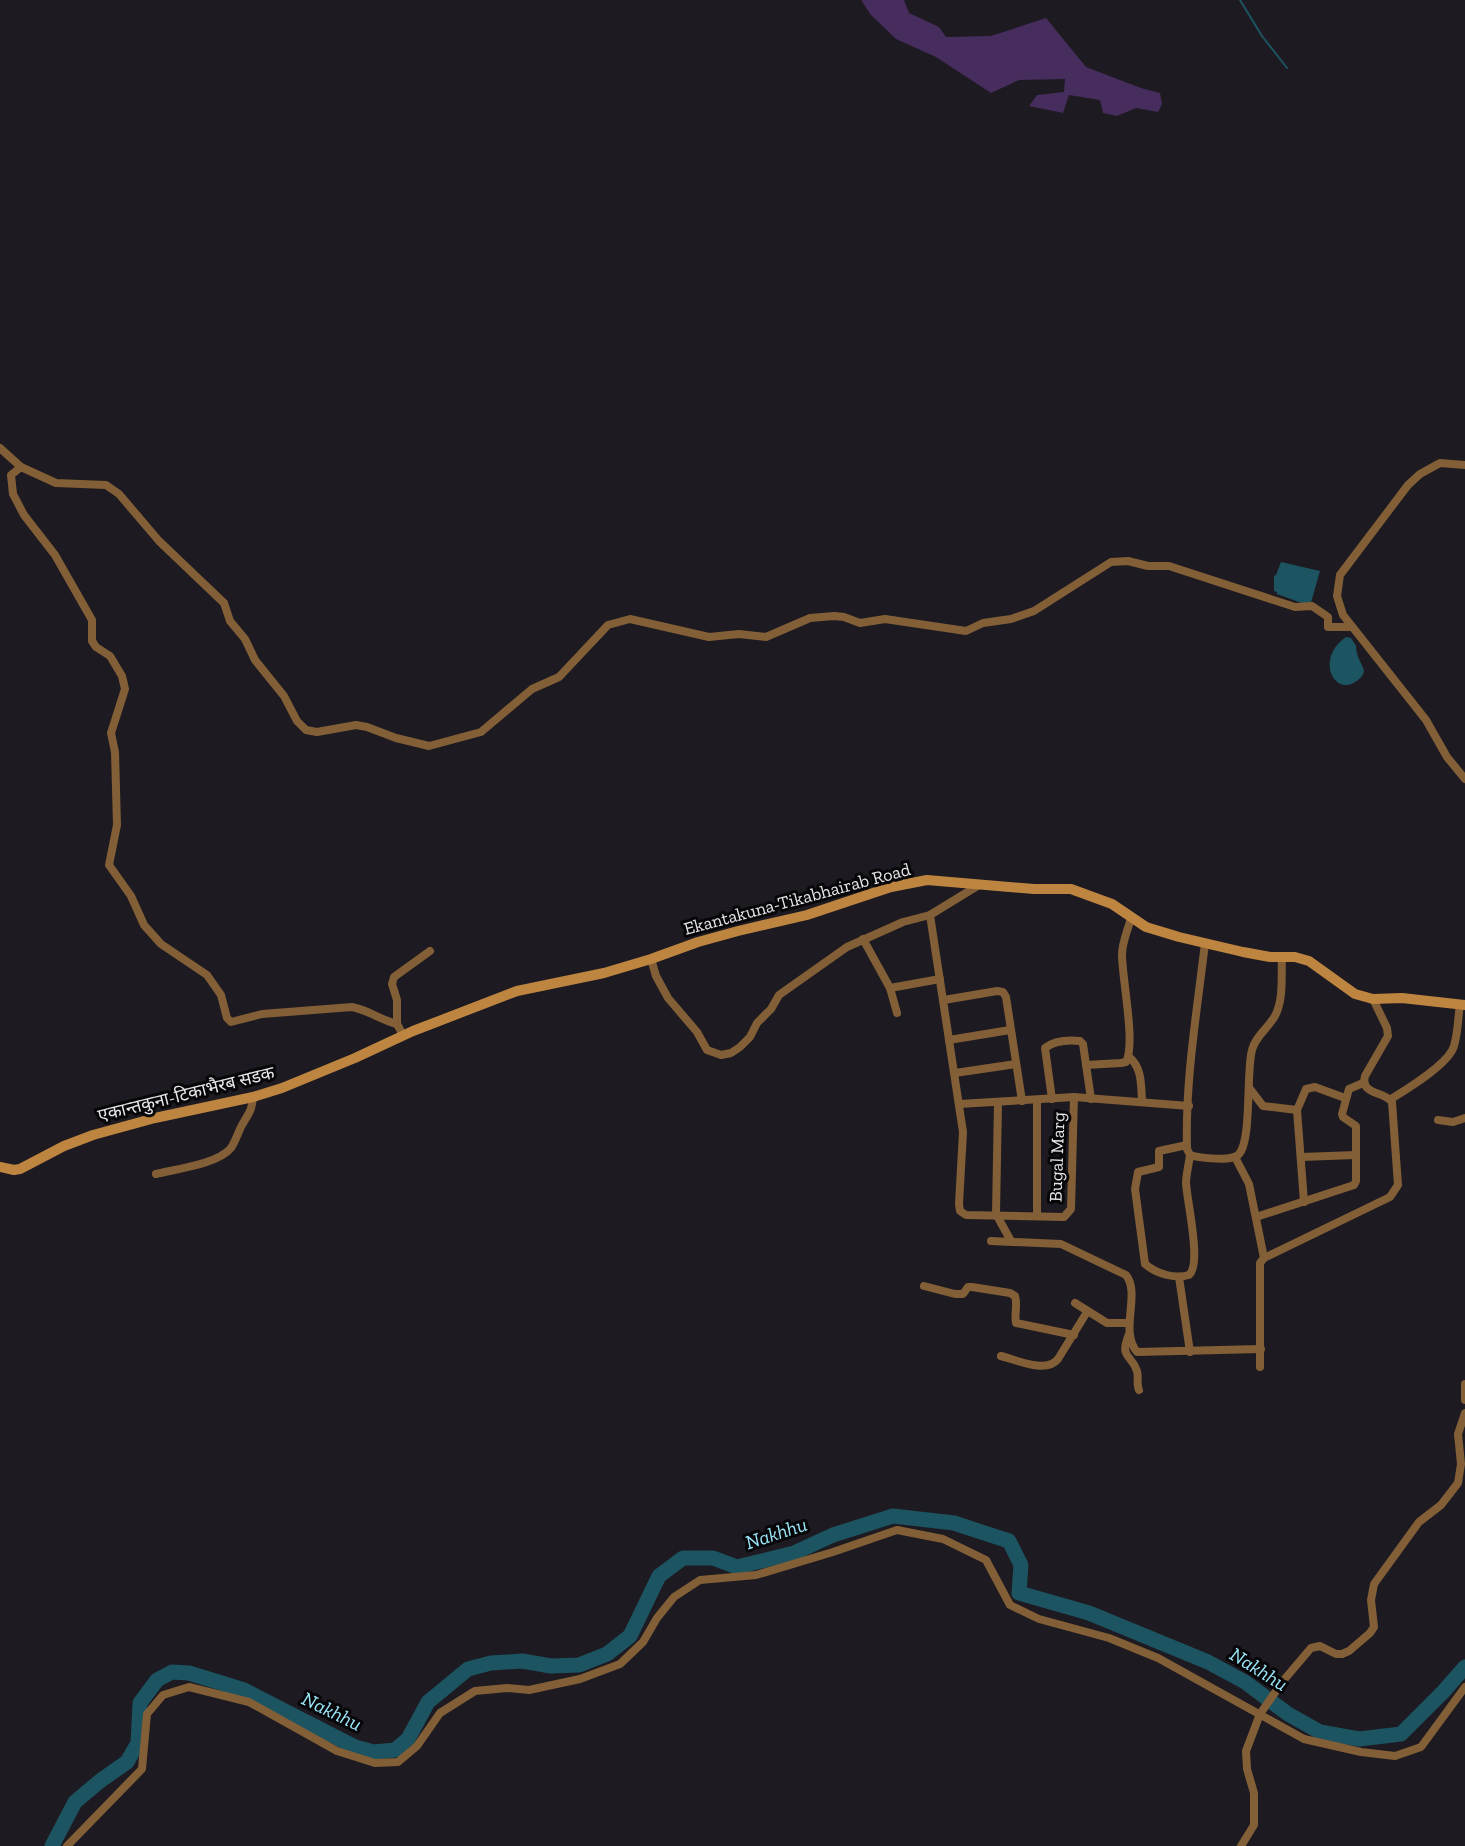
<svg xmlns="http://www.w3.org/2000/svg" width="1465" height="1846" viewBox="0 0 1465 1846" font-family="'Zilla Slab','Noto Sans Devanagari',serif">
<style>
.green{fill:#472d5d}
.water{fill:#1c5461}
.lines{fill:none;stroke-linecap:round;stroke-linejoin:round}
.stream{stroke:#1c5461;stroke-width:2}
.river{stroke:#1c5461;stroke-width:15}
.minor{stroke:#825f36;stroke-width:8}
.secondary{stroke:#bd8540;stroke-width:10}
.labels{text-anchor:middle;stroke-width:6;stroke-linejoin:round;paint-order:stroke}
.street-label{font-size:18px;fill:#e8e6eb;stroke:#070608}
.water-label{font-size:20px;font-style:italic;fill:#9de9fc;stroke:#070608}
</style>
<rect width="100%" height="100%" fill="#1d1a21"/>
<polygon class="green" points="861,0 904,0 909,13 939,27 946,37 991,36 1046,18 1086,67 1141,88 1160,93 1162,104 1158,112 1136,108 1117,116 1103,113 1100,100 1069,95 1063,113 1029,106 1037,95 1064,92 1065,79 1019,80 991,93 936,57 896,39 871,15"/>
<g class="water">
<polygon points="1281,562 1320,571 1310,606 1277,594 1277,592 1274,591 1274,576 1276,575"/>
<path d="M1346,637l5,1 5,8c0,12 8,20 8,26 -1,3 -3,6 -6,8 -23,19 -44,-21 -12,-43z"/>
</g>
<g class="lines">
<polyline class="stream" points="1240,0 1262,36 1287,68"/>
<polyline class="river" points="52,1846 75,1802 100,1781 127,1762 138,1743 140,1703 157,1680 172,1672 189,1673 244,1690 355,1747 374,1752 395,1750 408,1739 428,1702 468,1669 491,1663 522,1661 551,1666 579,1665 607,1654 630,1636 659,1576 683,1558 713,1558 737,1567 794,1553 833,1535 893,1516 954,1523 1009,1541 1021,1565 1019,1593 1089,1613 1208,1662 1245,1682 1288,1714 1320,1732 1359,1739 1401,1734 1443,1692 1465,1667"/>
<g class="minor">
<polyline points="0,448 21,467 56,483 106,485 119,494 159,541 224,603 230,621 245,639 255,660 284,696 297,721 306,730 317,732 356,725 367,727 396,738 429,746 481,732 532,689 559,677 608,625 630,619 709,637 739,634 766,637 810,618 834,616 844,617 860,623 885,619 966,631 983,623 1011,619 1034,611 1111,562 1128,561 1148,566 1169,566 1295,607 1312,606 1328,617 1328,627 1352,627"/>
<polyline points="1465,465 1440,463 1420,474 1408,485 1340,575 1337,596 1343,615 1426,720 1447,757 1465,779"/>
<path d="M21,467l-10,8 2,19 11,21 31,40 37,65v21l4,6 14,9 12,20 3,13 -14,44 4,19 2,73 -8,40 22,31 13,29 17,19 46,31 14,20 6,23 4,4 31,-8 90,-7c16,3 29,13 45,17"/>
<polyline points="930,915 963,1132 959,1204 960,1211 966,1215 1064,1217 1071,1209 1074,1097"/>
<polyline points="863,939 890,988 897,1013"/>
<path d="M1205,943c-8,68 -20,138 -18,206l3,6c9,3 43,7 49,-1 13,-14 7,-83 13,-104 3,-13 16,-22 23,-34 9,-17 6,-40 7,-59"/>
<polyline points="651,959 656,976 668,998 697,1032 707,1050 721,1055 731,1053 740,1047 750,1037 757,1023 771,1009 779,995 847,947 903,922 930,915 979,885"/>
<polyline points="890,988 940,979"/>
<polyline points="944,1000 997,991 1003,992 1006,997 1022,1101"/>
<polyline points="403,1035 397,1024 397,1000 392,984 394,977 430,951"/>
<polyline points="949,1040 1010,1030"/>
<path d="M1129,1057c13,10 12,28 13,44"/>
<path d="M1086,1065l35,-2 5,-1c10,-18 -4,-84 -4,-107 0,-13 6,-25 9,-37"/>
<polyline points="955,1073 1016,1064"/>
<polyline points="1250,1089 1263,1106 1297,1110"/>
<path d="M1052,1099l-7,-51c9,-7 24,-8 35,-7l3,3 8,55"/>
<path d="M1391,1099c16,-10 58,-35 63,-53 4,-13 4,-28 6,-42"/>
<polyline points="998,1102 996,1214 1011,1241"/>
<polyline points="959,1104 1074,1097 1189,1106"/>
<polyline points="1438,1120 1453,1122 1465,1118"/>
<path d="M1187,1145l-28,6v16l-21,5 -3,17 10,75c12,10 29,15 44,11 13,-11 -2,-73 -3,-92 0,-9 3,-19 4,-28"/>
<polyline points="1235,1157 1249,1184 1264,1258"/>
<polyline points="1301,1157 1356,1155"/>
<path d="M156,1174c20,-5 62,-10 75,-26 4,-6 7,-15 10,-21 7,-14 10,-12 12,-30"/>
<polyline points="1304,1202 1297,1110 1306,1089 1315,1087 1345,1098"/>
<polyline points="1037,1216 1037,1100"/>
<polyline points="1256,1217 1354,1185 1356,1181 1356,1126 1343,1117 1342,1114 1349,1089 1363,1083"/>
<path d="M991,1241l70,3 65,31c15,19 -7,56 11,77l124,-3"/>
<polyline points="1179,1277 1190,1352"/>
<path d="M924,1286l31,8h8l5,-7h4l38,6 5,3c3,9 -1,17 1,27l58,12"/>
<polyline points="1075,1303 1107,1323 1129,1323"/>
<path d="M1129,1334c-10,25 2,19 8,37 2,6 -1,12 2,19"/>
<path d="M1001,1356c16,4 45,18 57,3l29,-47"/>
<path d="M1260,1367v-104l4,-5 126,-61 8,-12 -6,-83c-8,-11 -32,-7 -27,-26l23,-40 -1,-8 -14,-29"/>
<polyline points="1465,1384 1465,1400"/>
<polyline points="67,1846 142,1769 147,1714 163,1695 189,1687 249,1702 337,1751 375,1763 398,1762 417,1746 440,1713 475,1691 507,1688 529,1690 580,1679 620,1664 643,1642 657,1618 674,1597 700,1580 756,1575 833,1552 897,1530 943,1539 986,1560 1010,1605 1039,1619 1109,1638 1158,1658 1304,1739 1361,1752 1395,1756 1421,1747 1465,1687"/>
<polyline points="1241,1846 1254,1825 1254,1793 1247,1769 1246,1751 1260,1714 1283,1681 1311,1648 1320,1646 1336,1654 1342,1654 1349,1651 1370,1633 1374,1627 1371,1600 1374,1584 1419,1522 1441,1505 1458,1483 1461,1464 1458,1434 1465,1413"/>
</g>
<polyline class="secondary" points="0,1167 14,1170 20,1169 64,1146 93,1135 155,1118 253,1097 282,1088 355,1058 413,1031 517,991 604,973 651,959 698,942 738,931 807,915 891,887 927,880 1034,889 1071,889 1112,904 1146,927 1179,937 1243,952 1270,957 1295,957 1309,961 1355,994 1373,999 1402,998 1465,1005"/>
</g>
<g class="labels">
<g class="street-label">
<text transform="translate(797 899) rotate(-15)" y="6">Ekantakuna-Tikabhairab Road</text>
<text transform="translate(186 1094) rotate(-14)" y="6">एकान्तकुना-टिकाभैरब सडक</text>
<text transform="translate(1057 1157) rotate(-88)" y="6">Bugal Marg</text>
</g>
<g class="water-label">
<text transform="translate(776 1533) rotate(-18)" y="7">Nakhhu</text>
<text transform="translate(1259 1669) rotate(32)" y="7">Nakhhu</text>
<text transform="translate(332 1711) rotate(26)" y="7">Nakhhu</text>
</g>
</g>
</svg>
